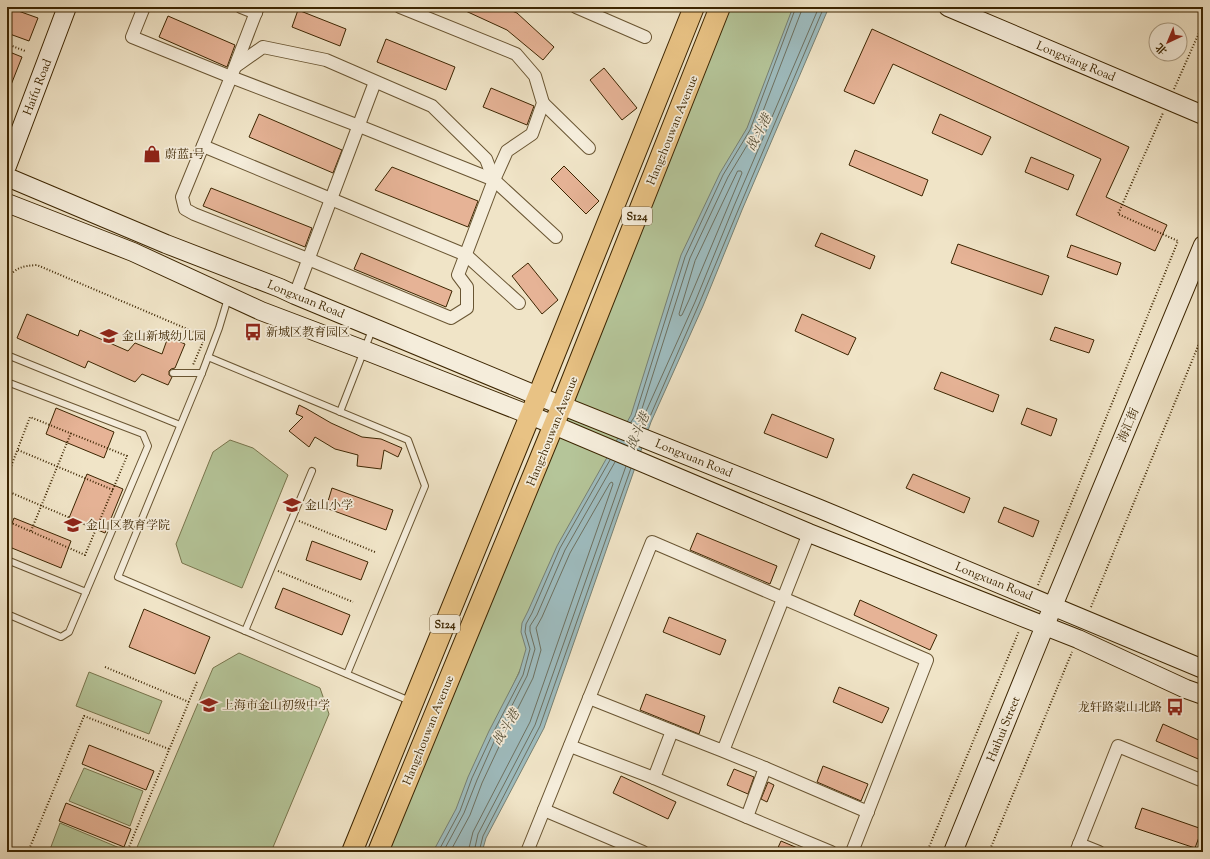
<svg xmlns="http://www.w3.org/2000/svg" width="1210" height="859" viewBox="0 0 1210 859" font-family="'Sorts Mill Goudy','Noto Serif SC',serif">
<style>
.green{fill:#b5c599;stroke:#78754d}
.water{fill:#9ebcbf;stroke:#778073}
.lines{fill:none;stroke-linecap:round;stroke-linejoin:round}
.shore{stroke:#6d7060;stroke-width:1}
.building{fill:#e6b396;stroke:#3c2501}
.lane-casing{stroke:#695532;stroke-width:8}
.street-casing{stroke:#695532;stroke-width:14}
.secondary-casing{stroke:#3c2501;stroke-width:20}
.primary-casing{stroke:#3c2501;stroke-width:22}
.path{stroke:#3c2501;stroke-width:2;stroke-dasharray:1 2;stroke-linecap:butt}
.lane{stroke:#f5eddb;stroke-width:6}
.street{stroke:#f5eddb;stroke-width:12}
.secondary{stroke:#f5eddb;stroke-width:18}
.primary{stroke:#e8c284;stroke-width:20}
.labels{text-anchor:middle;stroke-width:3.5;stroke-linejoin:round;paint-order:stroke}
.shield{fill:#f5eddb;stroke:#746142;stroke-width:1}
.shield-label{font-size:11px;font-weight:bold;fill:#3c2501}
.street-label{font-size:12px;fill:#3c2501;stroke:#f5eddb}
.poi-label{font-size:12px;fill:#3c2501;stroke:#f5eddb;text-anchor:start}
.water-label{font-size:13px;font-style:italic;fill:#59523a;stroke:#f5eddb}
</style>
<rect width="100%" height="100%" fill="#f0e4c7"/>
<filter id="stains"><feTurbulence type="fractalNoise" baseFrequency=".005" numOctaves="4"/><feColorMatrix values="0 0 0 0 .2 0 0 0 0 .09 0 0 0 0 .02 0 0 0 .5 -.17"/></filter>
<radialGradient id="worn" r=".72"><stop offset=".6" stop-color="#630" stop-opacity="0"/><stop offset="1" stop-color="#630" stop-opacity=".3"/></radialGradient>
<g class="green">
<polygon points="726,7 795,7 634,417 438,852 388,852"/>
<polygon points="230,440 253,448 288,475 242,588 182,563 176,544 213,452"/>
<polygon points="239,653 320,688 329,714 271,852 135,852 213,668"/>
<polygon points="89,672 162,701 149,734 76,706"/>
<polygon points="84,768 143,791 130,826 69,801"/>
<polygon points="60,823 122,849 121,852 49,852"/>
</g>
<polygon class="water" points="793,7 829,7 742,210 703,306 651,422 544,728 486,838 482,852 434,852 435,848 456,809 468,777 489,731 519,673 526,649 521,632 522,623 528,611 557,546 631,415 681,255 720,173 747,128"/>
<g class="lines">
<g class="shore">
<polyline points="801,7 801,12 755,132 728,177 690,258 640,415 641,417 644,416 695,302 734,206 819,7"/>
<polygon points="738,171 741,171 742,173 689,300 682,315 680,316 679,314 695,261"/>
<polyline points="631,422 635,416 685,257 723,175 750,130 796,7"/>
<polyline points="645,428 699,304 739,208 824,7"/>
<polyline points="438,852 460,811 472,778 493,733 523,675 530,649 525,632 526,624 532,613 560,548 610,460"/>
<polyline points="443,852 464,813 477,780 497,735 527,676 535,649 530,631 530,626 537,615 565,550 615,462"/>
<polyline points="450,852 470,815 482,783 503,738 533,678 541,650 536,628 542,617 570,553 610,483 612,482 613,484 530,722 473,832 468,852"/>
<polyline points="474,852 478,834 535,725 626,466"/>
<polyline points="479,852 483,836 540,726 631,468"/>
</g>
</g>
<g class="building">
<polygon points="7,7 38,18 29,41 7,33"/>
<polygon points="457,7 502,7 517,13 554,47 543,60 507,30"/>
<polygon points="298,10 346,29 340,46 292,27"/>
<polygon points="168,16 235,45 227,67 159,37"/>
<polygon points="872,29 1129,147 1106,197 1167,225 1155,251 1076,215 1101,159 893,64 874,104 844,91"/>
<polygon points="386,39 455,67 446,90 377,62"/>
<polygon points="7,51 22,57 7,95"/>
<polygon points="604,68 637,108 622,120 590,80"/>
<polygon points="491,88 534,106 527,125 483,107"/>
<polygon points="259,114 342,150 333,173 249,137"/>
<polygon points="940,114 991,137 982,155 932,133"/>
<polygon points="855,150 928,180 922,196 849,165"/>
<polygon points="1031,157 1074,175 1068,190 1025,172"/>
<polygon points="564,166 599,201 586,214 551,179"/>
<polygon points="392,167 478,201 468,227 375,190"/>
<polygon points="211,188 312,228 305,247 203,206"/>
<polygon points="821,233 875,256 870,269 815,246"/>
<polygon points="958,244 1049,276 1042,295 951,263"/>
<polygon points="1071,245 1121,263 1117,275 1067,257"/>
<polygon points="361,253 452,291 446,307 354,269"/>
<polygon points="528,263 558,300 542,314 512,276"/>
<polygon points="27,314 78,336 80,330 128,351 135,343 162,354 168,337 185,344 175,368 171,369 169,371 169,375 172,377 168,385 142,374 135,382 88,361 85,368 17,338"/>
<polygon points="802,314 856,338 848,355 795,331"/>
<polygon points="1055,327 1094,340 1089,353 1050,340"/>
<polygon points="941,372 999,395 993,412 934,389"/>
<polygon points="299,405 307,409 331,423 362,437 381,439 402,448 398,457 384,450 381,469 357,466 358,455 335,449 315,437 309,447 289,431 303,417 296,414"/>
<polygon points="56,408 114,432 104,458 46,434"/>
<polygon points="1027,408 1057,419 1051,436 1021,424"/>
<polygon points="772,414 834,439 827,458 764,433"/>
<polygon points="87,474 123,489 105,533 69,518"/>
<polygon points="913,474 970,498 964,513 906,488"/>
<polygon points="332,488 393,510 386,530 326,508"/>
<polygon points="1004,507 1039,521 1033,537 998,522"/>
<polygon points="14,518 71,541 61,568 7,546 7,537"/>
<polygon points="697,533 777,566 770,584 690,550"/>
<polygon points="312,541 368,562 361,580 306,560"/>
<polygon points="283,588 350,615 342,635 275,608"/>
<polygon points="860,600 937,635 930,650 854,615"/>
<polygon points="144,609 210,637 195,674 129,647"/>
<polygon points="669,617 726,640 720,655 663,632"/>
<polygon points="839,687 889,708 882,723 833,702"/>
<polygon points="646,694 705,716 699,734 640,710"/>
<polygon points="1163,724 1203,742 1203,761 1156,741"/>
<polygon points="89,745 154,771 146,790 82,764"/>
<polygon points="823,766 868,784 861,801 817,782"/>
<polygon points="734,769 754,777 748,794 727,785"/>
<polygon points="621,776 676,802 668,819 613,793"/>
<polygon points="768,782 774,785 767,802 761,799"/>
<polygon points="66,803 131,829 124,847 59,821"/>
<polygon points="1142,808 1202,829 1195,848 1135,828"/>
<polygon points="781,841 807,852 776,852"/>
</g>
<g class="lines">
<g class="lane-casing">
<g id="lane">
<polyline points="228,298 219,328 202,373 118,577 410,701"/>
<polyline points="7,355 180,425"/>
<polyline points="208,357 408,440 425,486 347,674"/>
<polyline points="173,373 202,373"/>
<polyline points="7,382 143,434 148,446 69,632 61,637 7,614"/>
<polyline points="340,412 372,330"/>
<polyline points="7,560 86,592"/>
<polyline points="245,631 312,471"/>
</g>
</g>
<g class="street-casing">
<g id="street">
<polyline points="144,7 132,37 231,77 359,126 494,180 556,237"/>
<polyline points="241,7 256,13"/>
<polyline points="258,7 231,77 182,197 185,209 194,214 308,259 451,318 467,308 467,287 458,275 494,180 507,151 532,134 543,103 535,76 516,54 400,7"/>
<polyline points="576,7 645,37"/>
<polyline points="236,66 263,47 326,60 432,106 486,159 494,180"/>
<polyline points="543,103 589,148"/>
<polyline points="203,146 466,255 519,303"/>
<polyline points="295,295 375,82"/>
<polyline points="589,698 672,731"/>
<polyline points="570,746 654,778"/>
<polyline points="723,751 765,768 747,817 654,778 672,731 723,751 809,533"/>
<polyline points="765,768 868,812"/>
<polyline points="544,810 643,852"/>
<polyline points="747,817 831,852"/>
<polyline points="1079,844 1099,852"/>
<polyline points="527,852 652,542 927,660 852,852"/>
<polyline points="1076,852 1118,746 1203,781"/>
</g>
</g>
<g class="secondary-casing">
<g id="secondary">
<polyline points="948,7 1203,115"/>
<polyline points="7,166 67,7"/>
<polyline points="7,177 166,244 280,288 295,295 538,396 820,509 1203,669"/>
<polyline points="7,203 133,252 261,311 364,350 530,415 809,533 1078,639 1186,689 1203,695"/>
<polyline points="953,852 1053,606 1203,245"/>
</g>
</g>
<g class="primary-casing">
<g id="primary">
<polyline points="352,852 538,396 694,7"/>
<polyline points="378,852 562,405 720,7"/>
</g>
</g>
<g class="path">
<polyline points="30,7 39,11"/>
<polyline points="7,44 25,51"/>
<polyline points="1174,89 1203,24"/>
<path d="M7,279c9,-12 16,-13 30,-14l162,69 4,8 -10,23"/>
<polyline points="18,450 113,490"/>
<polyline points="7,477 30,417 127,456 85,555 7,521"/>
<polyline points="7,491 96,529"/>
<polyline points="299,521 375,552"/>
<polyline points="31,531 71,433"/>
<polyline points="278,571 353,602"/>
<polyline points="1038,585 1178,241 1118,214 1163,113"/>
<polyline points="1091,607 1203,334"/>
<polyline points="105,667 189,702"/>
<polyline points="28,852 84,716 169,749"/>
<polyline points="127,852 197,682"/>
<polyline points="927,852 1019,631"/>
<polyline points="989,852 1072,652"/>
</g>
<use href="#lane" class="lane"/>
<use href="#street" class="street"/>
<use href="#secondary" class="secondary"/>
<use href="#primary" class="primary"/>
</g>
<defs>
<g id="shop-bare" transform="scale(1.38)"><path d="M-5-2.5h2.3a2.7 3.5 0 0 1 5.4 0H5L5.5 6h-11ZM-1.5-2.5h3a1.5 2.3 0 0 0-3 0Z" fill="#8f2418" stroke="#f5eddb" stroke-width="2.5" paint-order="stroke"/></g>
<g id="bus-bare" transform="scale(1.38)"><path d="M-5-6H5V4H4V6H2V4H-2V6H-4V4H-5ZM-3.5-4V0h7V-4ZM-3.5 1.2v1.5H-2V1.2ZM2 1.2v1.5H3.5V1.2Z" fill="#8f2418" stroke="#f5eddb" stroke-width="2.5" paint-order="stroke"/></g>
<g id="school-bare" transform="scale(1.38)"><path d="M0-5L7-2L0 1L-7-2ZM-4 1L0 2.5L4 1V4Q0 6-4 4Z" fill="#8f2418" stroke="#f5eddb" stroke-width="2.5" paint-order="stroke"/></g>
<g id="university-bare" transform="scale(1.38)"><path d="M0-5L7-2L0 1L-7-2ZM-4 1L0 2.5L4 1V4Q0 6-4 4Z" fill="#8f2418" stroke="#f5eddb" stroke-width="2.5" paint-order="stroke"/></g>
</defs>
<g fill-rule="evenodd">
<use href="#shop-bare" x="152" y="154"/>
<use href="#bus-bare" x="253" y="332"/>
<use href="#school-bare" x="109" y="336"/>
<use href="#school-bare" x="292" y="505"/>
<use href="#university-bare" x="73" y="525"/>
<use href="#school-bare" x="209" y="705"/>
<use href="#bus-bare" x="1175" y="707"/>
</g>
<g class="labels">
<g class="shield">
<rect x="622" y="207" width="30" height="18" rx="3"/>
<rect x="430" y="615" width="30" height="18" rx="3"/>
</g>
<g class="shield-label">
<text x="637" y="220">S124</text>
<text x="445" y="628">S124</text>
</g>
<g class="street-label">
<text transform="translate(1076 61) rotate(23)" y="4">Longxiang Road</text>
<text transform="translate(37 87) rotate(-69)" y="4">Haifu Road</text>
<text transform="translate(672 130) rotate(-68)" y="4">Hangzhouwan Avenue</text>
<text transform="translate(306 299) rotate(22)" y="4">Longxuan Road</text>
<text transform="translate(1128 425) rotate(-67)" y="4">海汇街</text>
<text transform="translate(552 431) rotate(-68)" y="4">Hangzhouwan Avenue</text>
<text transform="translate(694 458) rotate(22)" y="4">Longxuan Road</text>
<text transform="translate(994 581) rotate(22)" y="4">Longxuan Road</text>
<text transform="translate(1003 729) rotate(-68)" y="4">Haihui Street</text>
<text transform="translate(428 730) rotate(-68)" y="4">Hangzhouwan Avenue</text>
</g>
<g class="poi-label">
<text x="165" y="158">蔚蓝1号</text>
<text x="266" y="336">新城区教育园区</text>
<text x="122" y="340">金山新城幼儿园</text>
<text x="305" y="509">金山小学</text>
<text x="86" y="529">金山区教育学院</text>
<text x="222" y="709">上海市金山初级中学</text>
<text x="1162" y="711" text-anchor="end">龙轩路蒙山北路</text>
</g>
<g class="water-label">
<text transform="translate(758 132) rotate(-63)" y="5">战斗港</text>
<text transform="translate(637 431) rotate(-67)" y="5">战斗港</text>
<text transform="translate(505 727) rotate(-59)" y="5">战斗港</text>
</g>
</g>
<rect width="1210" height="859" fill="none" stroke="#f0e4c7" stroke-width="24"/>
<rect x="8" y="8" width="1194" height="843" fill="none" stroke="#3c2501" stroke-width="2"/>
<rect x="12" y="12" width="1186" height="835" fill="none" stroke="#3c2501"/>
<g transform="translate(1168 42) rotate(224)"><circle r="19" fill="#f5eddb" stroke="#ab9d84"/>
<path d="M0-3L7 15L0 10L-7 15Z" fill="#8f2418"/>
<text y="-6" font-size="11" font-weight="bold" text-anchor="middle" fill="#3c2501">北</text>
</g>
<rect width="100%" height="100%" filter="url(#stains)"/>
<rect width="100%" height="100%" fill="url(#worn)"/>
</svg>
